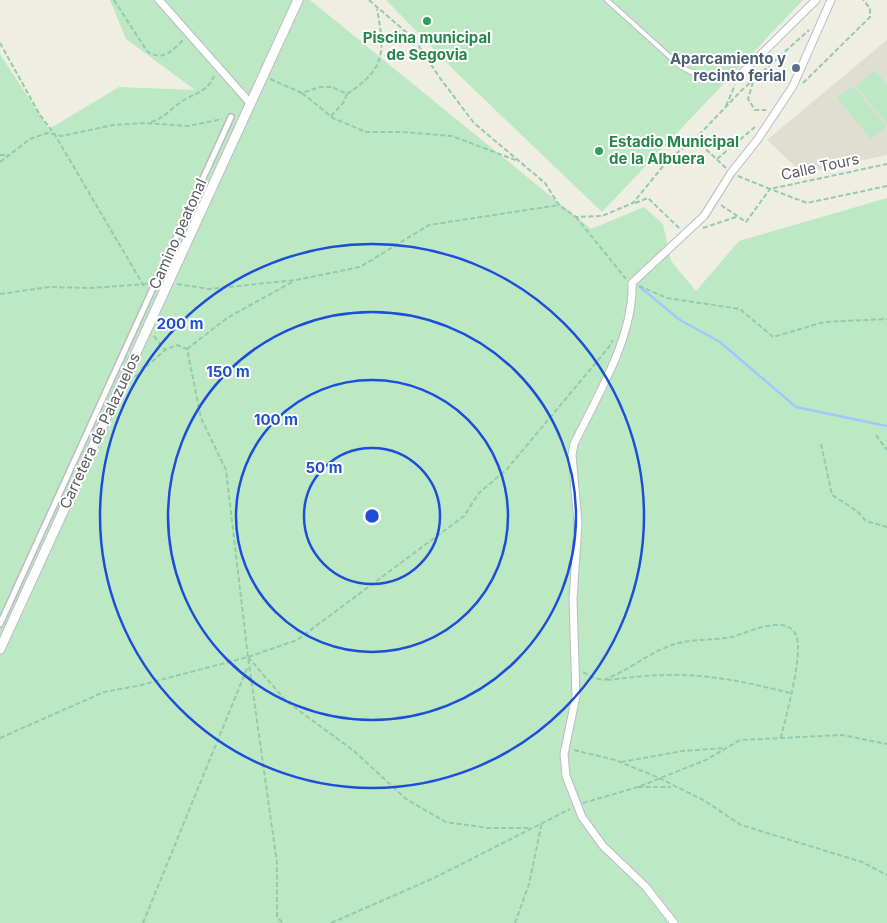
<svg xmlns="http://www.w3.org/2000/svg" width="887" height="923" viewBox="0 0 887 923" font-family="Inter,sans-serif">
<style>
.education{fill:#dfded1}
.green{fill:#bce9c4}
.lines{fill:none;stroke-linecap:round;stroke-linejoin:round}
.stream{stroke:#a2c7ff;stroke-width:2.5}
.service-casing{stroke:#babcc3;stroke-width:6}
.pedestrian-casing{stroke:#babcc3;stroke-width:8}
.minor-casing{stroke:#babcc3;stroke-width:9}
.tertiary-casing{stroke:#babcc3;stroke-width:11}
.path{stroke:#95caad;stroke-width:2;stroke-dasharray:5 2.5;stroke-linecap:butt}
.service{stroke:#fff;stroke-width:4}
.pedestrian{stroke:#fff;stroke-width:5}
.minor{stroke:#fff;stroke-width:7}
.tertiary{stroke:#fff;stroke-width:9}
.ring{fill:none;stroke:#1d4ed8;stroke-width:2.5}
.leisure-dot{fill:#2e9e5b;stroke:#fff;stroke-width:2}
.service-dot{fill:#5c6f8a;stroke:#fff;stroke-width:2}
.labels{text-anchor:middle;stroke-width:4;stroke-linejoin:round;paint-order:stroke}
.leisure-label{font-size:15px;font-weight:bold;fill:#27864d;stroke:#fff}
.service-label{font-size:15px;font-weight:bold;fill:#4e5e75;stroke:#fff;text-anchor:end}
.street-label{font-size:15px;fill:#5b5d65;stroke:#fff}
.centre{fill:#1d4ed8;stroke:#fff;stroke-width:2.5}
.ring-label{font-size:15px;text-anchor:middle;font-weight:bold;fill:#1d4ed8;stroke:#fff;stroke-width:4;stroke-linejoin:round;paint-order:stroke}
</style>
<rect width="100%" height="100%" fill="#efeee2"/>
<polygon class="education" points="887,40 887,155 802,173 767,140"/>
<g class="green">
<polygon points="110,0 310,0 591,229 644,207 663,224 671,261 696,291 739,241 887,198 887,923 0,923 0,54 49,129 119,87 195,90 126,39"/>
<polygon points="386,0 803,0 602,212 460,76"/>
<polygon points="875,70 887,85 887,124 856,86"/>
<polygon points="853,86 886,126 871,139 837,98"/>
</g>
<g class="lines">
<polyline class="stream" points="640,287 680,320 720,342 796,407 887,426"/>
<g class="service-casing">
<path id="service" d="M607,0l73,66c18,11 31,13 51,11"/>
</g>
<g class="pedestrian-casing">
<polyline id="pedestrian" points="0,624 231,117"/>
</g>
<g class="minor-casing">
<g id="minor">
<polyline points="159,0 251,104"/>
<polyline points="731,77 739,76 816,0"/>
<path d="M674,923l-29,-37 -42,-40 -21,-29 -16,-41 -2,-22 12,-58 -3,-96 5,-77 -6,-68 2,-11c23,-48 60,-107 58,-161l72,-67 27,-43 27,-34 35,-53 38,-86"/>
</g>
</g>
<g class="tertiary-casing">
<polyline id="tertiary" points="0,649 298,0"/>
</g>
<g class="path">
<path d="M114,0l33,51c16,11 25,0 36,-11"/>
<polyline points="369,0 414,39 440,78 474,123 545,183 559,205 576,217 602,216 633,203 668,160 695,139 741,91 809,30"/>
<polyline points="0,43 40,115 55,135 145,288"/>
<path d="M270,79l32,14 18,-6h12l15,7c39,-26 38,-41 30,-85"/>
<polyline points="753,82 748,99 755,110 766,110"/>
<polyline points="803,83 870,17 870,8 863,0"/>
<polyline points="302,93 333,118 366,132 403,132 452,136 518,161"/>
<polyline points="726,106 735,85"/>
<polyline points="331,116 343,103 347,94"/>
<path d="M151,122c14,-4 21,-15 33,-22 12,-7 25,-10 30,-24"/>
<polyline points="695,139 726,168"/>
<polyline points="0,155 10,155"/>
<polyline points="717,159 755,127"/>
<polyline points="0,162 30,139 47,133 62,136 113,125 144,123 189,126 222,119"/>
<polyline points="738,176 770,189 887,164"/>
<polyline points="635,203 648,198 679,228"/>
<polyline points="721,205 746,222 770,189 807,203 887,186"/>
<polyline points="576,217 626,279"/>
<polyline points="703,228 736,217"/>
<polyline points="177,284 209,289 296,280 360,267 429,225 559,205"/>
<polyline points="639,286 667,298 740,309 773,337 824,322 887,319"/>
<polyline points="0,294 49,287 90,288 147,284"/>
<polyline points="154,336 165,350 177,345 187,349 201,418 226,470 248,657 277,863 277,917 283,923"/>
<polyline points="187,349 227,318 294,281"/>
<polyline points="135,377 165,350"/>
<polyline points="876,435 887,450"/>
<polyline points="821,444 832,495 857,511 866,521 887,527"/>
<polyline points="248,657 286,701 354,751 406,799 446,822 488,828 531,828"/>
<path d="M583,672l11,6 10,2c23,-9 42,-25 65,-34 20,-8 42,-5 63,-9 15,-4 54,-24 64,-2 8,18 -10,81 -15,102"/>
<path d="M607,680c20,-2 41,-5 61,-5 41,-1 83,8 122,18"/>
<polyline points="0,738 104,692 137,686 248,657 297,640 464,516 479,493 507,469 609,347 613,340"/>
<polyline points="574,750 615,760 657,777 705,801 741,825 862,862 887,875"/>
<polyline points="621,762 683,751 725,748"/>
<polyline points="638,787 671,787"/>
<polyline points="583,803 638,787 706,760 740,740 842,735 887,744"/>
<polyline points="143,923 248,666"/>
<polyline points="331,923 434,878 570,809"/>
<polyline points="515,923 529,884 542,822"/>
</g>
<use href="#service" class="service"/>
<use href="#pedestrian" class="pedestrian"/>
<use href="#minor" class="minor"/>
<use href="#tertiary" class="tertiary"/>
</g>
<g class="ring">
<circle cx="372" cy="516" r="68"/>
<circle cx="372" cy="516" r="136"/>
<circle cx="372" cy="516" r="204"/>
<circle cx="372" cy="516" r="272"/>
</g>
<g class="leisure-dot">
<circle cx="427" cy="21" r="5"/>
<circle cx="599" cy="151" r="5"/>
</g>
<circle class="service-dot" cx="796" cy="68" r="5"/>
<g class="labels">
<g class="leisure-label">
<text x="427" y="43">Piscina municipal<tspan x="427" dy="17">de Segovia</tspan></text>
<text x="609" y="147" text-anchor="start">Estadio Municipal<tspan x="609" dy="17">de la Albuera</tspan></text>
</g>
<g class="service-label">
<text x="786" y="64">Aparcamiento y<tspan x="786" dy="17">recinto ferial</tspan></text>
</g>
<g class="street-label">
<text transform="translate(820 167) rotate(-12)" y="5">Calle Tours</text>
<text transform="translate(178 234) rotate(-66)" y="5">Camino peatonal</text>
<text transform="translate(100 431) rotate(-65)" y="5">Carretera de Palazuelos</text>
</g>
</g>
<circle cx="372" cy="516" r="8" class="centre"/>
<g class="ring-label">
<text x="180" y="329">200 m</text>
<text x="228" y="377">150 m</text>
<text x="276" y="425">100 m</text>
<text x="324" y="473">50 m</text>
</g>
</svg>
